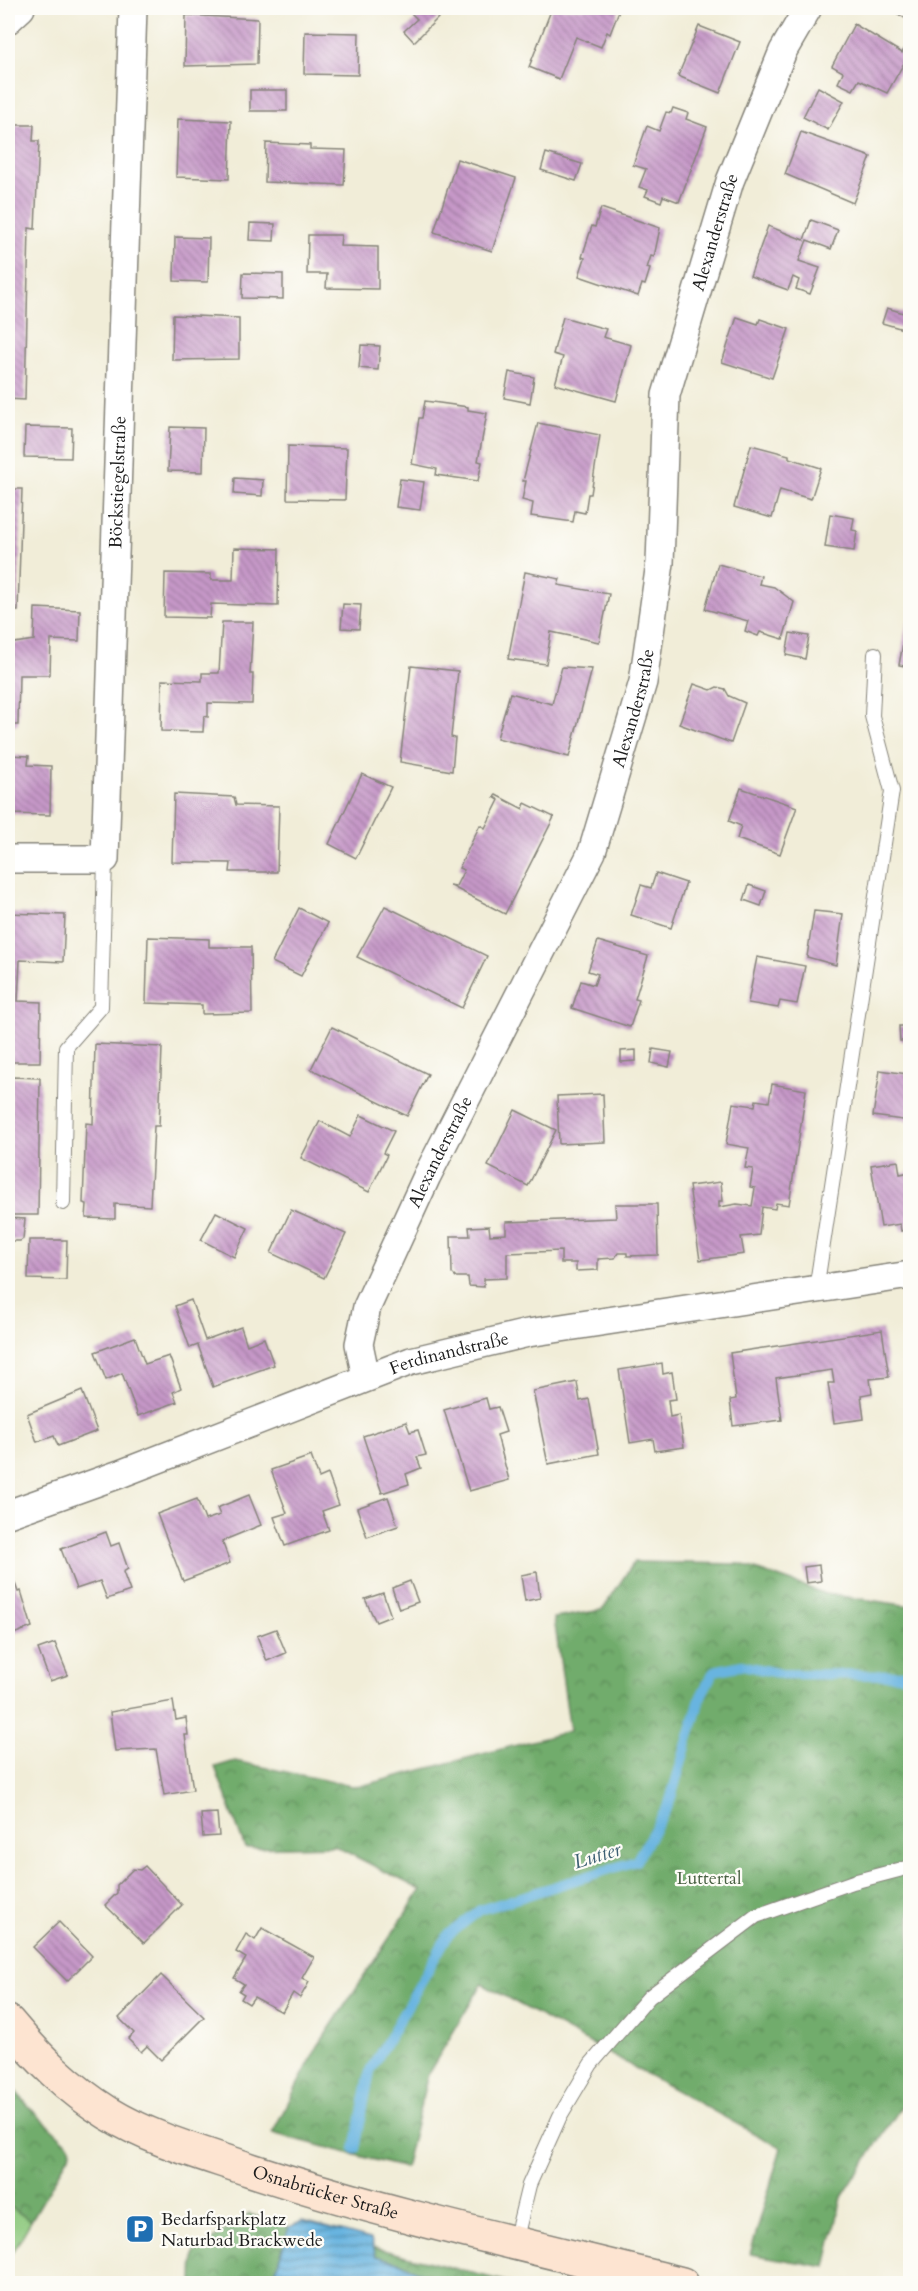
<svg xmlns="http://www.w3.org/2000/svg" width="918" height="2291" viewBox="0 0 918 2291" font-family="Cardo,serif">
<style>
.grass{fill:#8cc87d;stroke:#54724c;stroke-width:1.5}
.forest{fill:url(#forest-crowns);stroke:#466444;stroke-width:1.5}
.water{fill:url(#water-rules);stroke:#42687e;stroke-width:1.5}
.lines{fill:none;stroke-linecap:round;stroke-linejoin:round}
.stream{stroke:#67b4e0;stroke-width:10}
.building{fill:url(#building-back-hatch)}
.lane-casing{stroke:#86847a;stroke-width:16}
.street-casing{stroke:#86847a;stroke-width:30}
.secondary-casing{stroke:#86847a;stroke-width:36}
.lane{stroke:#fff;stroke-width:14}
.street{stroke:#fff;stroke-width:27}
.secondary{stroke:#fde4d1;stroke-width:33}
.labels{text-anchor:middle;stroke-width:4.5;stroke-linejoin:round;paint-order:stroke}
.street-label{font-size:18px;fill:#1c1c1c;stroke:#fdfcf7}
.park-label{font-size:18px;fill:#496143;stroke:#fdfcf7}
.poi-label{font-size:18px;fill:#1c1c1c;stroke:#fdfcf7;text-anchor:start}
.water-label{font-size:20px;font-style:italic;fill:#3e6074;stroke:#fdfcf7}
</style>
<defs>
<pattern id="forest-crowns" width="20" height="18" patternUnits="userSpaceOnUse" patternTransform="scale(1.5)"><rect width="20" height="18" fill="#71ac6c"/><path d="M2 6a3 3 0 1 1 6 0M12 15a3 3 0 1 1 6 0" fill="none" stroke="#5c8b58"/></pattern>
<pattern id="water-rules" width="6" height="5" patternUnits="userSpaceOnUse" patternTransform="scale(1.5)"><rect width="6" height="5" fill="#67b4e0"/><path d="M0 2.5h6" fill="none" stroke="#5492b5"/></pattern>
<pattern id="building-back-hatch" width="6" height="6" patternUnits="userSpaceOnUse" patternTransform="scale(1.5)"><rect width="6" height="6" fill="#c698c8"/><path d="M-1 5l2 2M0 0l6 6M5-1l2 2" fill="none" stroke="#a07ba2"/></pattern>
</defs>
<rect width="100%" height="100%" fill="#fdfcf7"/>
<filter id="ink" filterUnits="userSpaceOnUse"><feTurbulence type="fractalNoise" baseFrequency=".0167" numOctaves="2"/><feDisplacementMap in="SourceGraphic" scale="12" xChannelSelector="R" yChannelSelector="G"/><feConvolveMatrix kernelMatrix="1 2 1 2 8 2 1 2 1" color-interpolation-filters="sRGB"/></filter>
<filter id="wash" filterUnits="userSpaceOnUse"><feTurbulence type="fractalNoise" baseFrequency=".008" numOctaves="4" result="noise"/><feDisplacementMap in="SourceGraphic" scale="24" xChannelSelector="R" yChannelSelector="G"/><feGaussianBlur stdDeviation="1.35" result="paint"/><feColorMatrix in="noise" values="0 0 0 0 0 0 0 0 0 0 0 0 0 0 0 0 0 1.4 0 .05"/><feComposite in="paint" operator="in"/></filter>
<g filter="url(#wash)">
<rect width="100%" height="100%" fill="#f1edd8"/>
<polygon class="grass" points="8,2205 31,2221 8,2261"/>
<g class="forest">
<polygon points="634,1562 741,1564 826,1594 910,1606 910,2093 842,2197 826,2267 750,2254 781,2148 482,1984 428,2074 405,2168 272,2133 318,2046 421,1890 335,1846 245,1848 215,1767 235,1761 357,1787 570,1731 554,1618 602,1610"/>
<polygon points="8,2083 34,2112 70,2145 71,2152 31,2221 8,2205"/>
<polygon points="249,2214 289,2227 272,2283 193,2284 194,2253"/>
<polygon points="372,2247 511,2283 442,2283 401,2263 375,2256"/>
</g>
<polygon class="water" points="303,2221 371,2239 376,2256 401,2263 442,2283 272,2283 289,2227"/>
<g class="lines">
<polyline class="stream" points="355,2149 370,2071 448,1935 480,1910 636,1861 669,1804 701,1696 714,1671 742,1665 781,1674 910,1675"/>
</g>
<g id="blocks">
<g class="building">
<polygon points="408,8 428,8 438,18 414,42 404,31 417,19 407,9"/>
<polygon points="552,8 620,8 610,34 607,32 601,47 576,37 559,79 529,67"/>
<polygon points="887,8 910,8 910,21"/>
<polygon points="186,15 258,19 257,64 185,66"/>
<polygon points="854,24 902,53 910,38 910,58 908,56 887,93 859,80 853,90 838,83 843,72 832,66"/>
<polygon points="699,26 740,42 720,93 678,76"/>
<polygon points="305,32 359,33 358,75 304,74"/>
<polygon points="818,87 844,101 828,130 803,117"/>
<rect x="250" y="90" width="37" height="21"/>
<polygon points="673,108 688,113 686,119 707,127 679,202 663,196 661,202 645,196 648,190 639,187 646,169 633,165 647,126 659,131 666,112 671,113"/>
<polygon points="178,119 231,121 229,179 176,177"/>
<polygon points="8,125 34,125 33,141 39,141 35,229 29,228 25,400 8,399"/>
<polygon points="801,132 871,157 853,203 785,174"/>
<polygon points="266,143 310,145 310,149 346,150 344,185 265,182"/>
<polygon points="546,153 582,164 576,181 541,170"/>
<polygon points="457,159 516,178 492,251 434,232"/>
<polygon points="601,208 660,228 654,257 651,256 647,268 650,269 645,285 642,284 638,296 579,276 585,258 582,257 592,226 595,227"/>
<polygon points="811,220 838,230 831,249 807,240 799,261 820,268 810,294 796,289 799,280 793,277 788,290 750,276 768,226 804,240"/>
<polygon points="250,223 275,224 274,241 249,240"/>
<polygon points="308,235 341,235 340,246 378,247 378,289 326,288 327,274 307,274"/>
<polygon points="175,237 209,238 208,282 174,281"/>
<polygon points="243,273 283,274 283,299 242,298"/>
<polygon points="887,308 907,314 903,329 882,323"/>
<polygon points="173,315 239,318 239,359 172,360"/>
<polygon points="563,317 606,329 603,337 631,345 616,401 555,384 563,357 553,354"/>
<polygon points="737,317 758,324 760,319 789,329 772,378 722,362"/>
<polygon points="361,345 380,346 378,370 359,368"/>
<polygon points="509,372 534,377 530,403 504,398"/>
<polygon points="425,401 468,407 468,410 487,413 478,461 482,462 478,481 436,475 437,469 412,464 419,418 422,418"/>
<polygon points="538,423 600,435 591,494 588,494 585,513 575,511 573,522 531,516 533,503 522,500 526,481 523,481"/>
<polygon points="25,427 72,428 71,458 24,457"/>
<polygon points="170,427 204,428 203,472 168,471"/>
<polygon points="751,445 789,455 789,458 821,468 811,499 780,490 772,518 734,507"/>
<polygon points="288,446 347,448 345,500 287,499"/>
<polygon points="235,478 263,480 262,496 234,494"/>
<polygon points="400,479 424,482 420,510 396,507"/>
<polygon points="8,489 22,489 18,611 8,611"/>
<polygon points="830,514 854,518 852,530 857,531 854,551 825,547"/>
<polygon points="234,548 279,549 278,606 211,604 210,618 164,617 165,573 211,574 211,580 233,580"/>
<polygon points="718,564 761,576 759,584 774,587 794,602 783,639 760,632 758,636 745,631 748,621 705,609"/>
<polygon points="525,572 560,579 558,585 609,594 599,642 551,632 546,664 508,659"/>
<polygon points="343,604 361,605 359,629 341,628"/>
<polygon points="35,608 80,610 79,641 51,640 50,675 19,675 18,725 8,725 8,644 34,640"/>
<polygon points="222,622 253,622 250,674 253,674 252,704 208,703 208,717 204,716 203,732 161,731 162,680 202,681 202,673 219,673"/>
<polygon points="907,622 910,622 910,667 899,665"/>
<polygon points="790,633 809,636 805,659 786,655"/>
<polygon points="411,666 458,671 451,737 455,738 452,771 400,762"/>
<polygon points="562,667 592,669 569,757 497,738 510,693 552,704"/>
<polygon points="694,684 711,690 717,687 725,689 729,696 745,703 731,743 679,724"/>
<polygon points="8,755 29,756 28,765 51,766 50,815 8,814"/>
<polygon points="362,774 391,787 356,858 329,844"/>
<polygon points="741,788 797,807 780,854 737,839 741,826 729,821"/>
<polygon points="174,794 234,797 236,805 279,806 277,872 230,872 231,863 172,862"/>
<polygon points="496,795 523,809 525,803 554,817 505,914 449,885 456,886 464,870 459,868 480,825 485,828 499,800 494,797"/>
<polygon points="656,873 686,883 671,928 631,915 641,885 651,888"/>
<polygon points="749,885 766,891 761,906 744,900"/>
<polygon points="385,906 487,956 462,1008 357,957"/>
<polygon points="299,908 328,923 301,976 272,962"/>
<polygon points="814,911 843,914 836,965 807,957"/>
<polygon points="8,913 65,915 63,962 20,960 18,1001 41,1002 40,1062 11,1062 12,1001 8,1000"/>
<polygon points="148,937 209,939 209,947 251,947 252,1013 202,1014 202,1005 146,1003"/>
<polygon points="598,941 648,956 635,999 639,1000 630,1027 572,1008 581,981 594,985 598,974 588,971"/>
<polygon points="757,957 805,966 797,1004 780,1001 778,1008 748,1003"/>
<polygon points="899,1026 910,1026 910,1041 900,1041"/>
<polygon points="332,1027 428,1074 407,1116 311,1069"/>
<polygon points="95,1044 162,1047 159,1126 154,1126 150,1206 115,1204 115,1219 86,1218 87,1204 83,1203 86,1123 93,1124"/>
<polygon points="653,1049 672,1052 669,1067 651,1063"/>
<polygon points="636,1050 636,1061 621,1062 621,1051"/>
<polygon points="880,1070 907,1074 910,1072 910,1121 873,1116"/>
<polygon points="11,1077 40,1078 38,1215 9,1215"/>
<polygon points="772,1084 806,1090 789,1205 776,1203 775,1209 762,1207 759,1235 741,1237 744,1254 700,1260 689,1186 721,1182 723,1201 719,1201 719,1207 737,1204 752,1206 755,1188 750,1187 753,1169 745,1168 749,1148 726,1144 733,1103 755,1106 756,1100 769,1102"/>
<polygon points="603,1094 605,1142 559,1144 557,1096"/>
<polygon points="515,1110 556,1130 528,1186 488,1166"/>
<polygon points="361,1115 394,1131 383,1153 387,1155 369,1192 301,1158 320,1121 350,1137"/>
<polygon points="898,1161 900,1174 910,1172 910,1229 901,1231 900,1224 881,1227 871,1165"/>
<polygon points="615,1204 657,1204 658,1255 627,1256 627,1253 618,1253 615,1258 598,1259 598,1270 576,1271 576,1263 561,1263 561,1251 507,1253 507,1278 484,1279 484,1287 469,1286 468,1277 456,1277 452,1273 451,1236 470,1236 469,1227 489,1226 490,1235 506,1234 506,1222 616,1218"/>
<polygon points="291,1210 346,1234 324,1278 271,1253"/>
<polygon points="216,1212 248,1228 234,1257 201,1240"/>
<polygon points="8,1218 25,1219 23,1239 20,1241 8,1241"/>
<polygon points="29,1240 67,1240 66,1280 28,1279"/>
<polygon points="191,1300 205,1340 241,1327 247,1345 264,1338 274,1365 213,1387 198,1345 190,1348 175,1306"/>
<polygon points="882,1330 889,1377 870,1379 872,1393 861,1395 864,1419 834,1423 828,1383 834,1383 832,1370 776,1378 782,1420 733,1426 730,1400 736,1399 730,1353"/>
<polygon points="135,1337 145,1364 169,1356 181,1388 173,1392 177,1402 138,1416 122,1373 106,1380 95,1352"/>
<polygon points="662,1363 663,1374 672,1372 676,1399 668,1400 670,1417 679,1415 684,1447 655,1451 653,1439 630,1443 619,1370"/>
<polygon points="577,1382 580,1401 589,1399 599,1454 548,1464 533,1391"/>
<polygon points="82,1391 97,1431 58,1446 54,1436 37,1442 27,1414"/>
<polygon points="486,1398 489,1409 498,1407 506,1432 497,1435 509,1480 469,1491 444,1410"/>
<polygon points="406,1422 410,1432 418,1430 426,1455 417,1457 421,1468 406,1474 409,1484 382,1493 363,1436"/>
<polygon points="311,1456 319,1478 328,1474 339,1505 322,1511 329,1530 285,1546 274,1517 287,1513 271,1470"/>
<polygon points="249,1495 261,1525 222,1541 230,1563 183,1581 157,1514 197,1499 205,1520 220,1515 217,1508"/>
<polygon points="388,1497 398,1526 367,1537 357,1508"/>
<polygon points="106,1532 111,1546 119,1543 128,1569 123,1572 130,1591 107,1599 100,1581 76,1589 61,1549"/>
<polygon points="819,1565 821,1581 806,1583 804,1567"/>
<polygon points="11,1572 18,1592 21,1591 32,1627 8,1636 8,1573"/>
<polygon points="537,1572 540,1598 525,1601 521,1575"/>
<polygon points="410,1581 418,1602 399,1609 392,1588"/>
<polygon points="383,1593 391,1616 376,1622 365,1599"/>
<polygon points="276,1629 286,1653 267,1661 257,1636"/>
<polygon points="55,1643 68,1675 50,1681 38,1649"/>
<polygon points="173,1701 176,1720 186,1718 188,1735 185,1735 193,1790 164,1795 156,1749 115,1751 110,1712"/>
<polygon points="217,1813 219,1836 203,1837 201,1814"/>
<polygon points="145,1866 182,1905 144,1943 105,1905 117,1893 117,1885 133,1869 140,1870"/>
<polygon points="59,1922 92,1956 67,1981 33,1947"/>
<polygon points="262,1928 314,1957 302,1978 309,1982 300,1998 293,1993 282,2012 254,1997 249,2004 241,1999 244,1994 239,1991 244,1984 234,1978 246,1958 236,1952 246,1934 255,1940"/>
<polygon points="161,1975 204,2017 161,2060 147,2046 141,2052 128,2039 134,2033 119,2018"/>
</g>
</g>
</g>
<g filter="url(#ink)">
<use href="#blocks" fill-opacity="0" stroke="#86847a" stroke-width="1.5"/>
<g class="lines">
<g class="lane-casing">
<g id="lane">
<polyline points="63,1203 66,1047 101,1007 105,859"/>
<polyline points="816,1290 892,791 872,716 875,654"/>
<polyline points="515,2242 529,2185 560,2116 591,2064 649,1997 756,1916 853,1882 910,1867"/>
</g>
</g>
<g class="street-casing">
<g id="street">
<polyline points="8,20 21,8"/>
<path id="s1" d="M8,859h97l28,-851"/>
<path id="s2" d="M366,1377l-7,-33 8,-37 60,-131 165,-324 51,-170 17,-119 6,-168 64,-214 53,-130 25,-43"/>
<path id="s3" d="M8,1514l112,-40 291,-113 117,-28 382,-58"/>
</g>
</g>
<g class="secondary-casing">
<g id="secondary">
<path id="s4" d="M8,2022c30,36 60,66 100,91 44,27 94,40 143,57 141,46 287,78 431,114"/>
</g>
</g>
<use href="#lane" class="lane"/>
<use href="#street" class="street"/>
<use href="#secondary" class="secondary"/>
</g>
</g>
<defs>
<g id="parking-square" transform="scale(1.5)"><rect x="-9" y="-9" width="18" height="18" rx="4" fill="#1f6fb2" stroke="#fdfcf7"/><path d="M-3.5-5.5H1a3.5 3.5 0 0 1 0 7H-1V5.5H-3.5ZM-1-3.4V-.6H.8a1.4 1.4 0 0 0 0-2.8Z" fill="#fff"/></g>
</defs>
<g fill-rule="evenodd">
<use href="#parking-square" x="140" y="2229"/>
</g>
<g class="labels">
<g class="street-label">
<text dy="6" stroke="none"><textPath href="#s2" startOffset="1215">Alexanderstraße</textPath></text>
<text dy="6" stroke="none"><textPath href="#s1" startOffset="474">Böckstiegelstraße</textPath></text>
<text dy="6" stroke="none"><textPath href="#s2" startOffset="729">Alexanderstraße</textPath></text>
<text dy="6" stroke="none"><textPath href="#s2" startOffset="243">Alexanderstraße</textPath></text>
<text dy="6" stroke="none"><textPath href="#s3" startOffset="470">Ferdinandstraße</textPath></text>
<text dy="6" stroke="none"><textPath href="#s4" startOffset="368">Osnabrücker Straße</textPath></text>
</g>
<g class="park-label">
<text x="709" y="1884">Luttertal</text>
</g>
<g class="poi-label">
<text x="161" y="2225">Bedarfsparkplatz<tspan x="161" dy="21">Naturbad Brackwede</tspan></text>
</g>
<g class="water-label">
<text transform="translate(597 1855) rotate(-17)" y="7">Lutter</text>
</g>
</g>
<rect width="918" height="2291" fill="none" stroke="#fdfcf7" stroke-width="30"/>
</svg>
